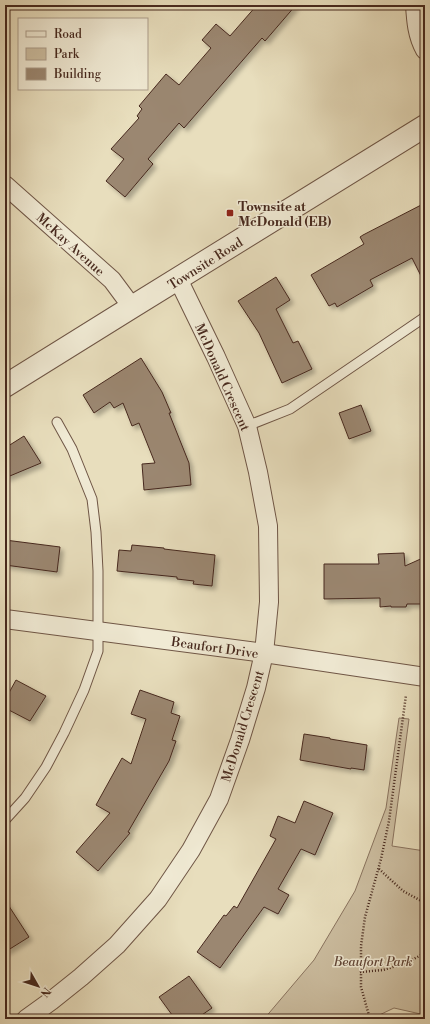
<svg xmlns="http://www.w3.org/2000/svg" width="430" height="1024" viewBox="0 0 430 1024" font-family="'Libre Bodoni',serif">
<style>
.green{fill:#cdbfa2;stroke:#8a7460}
.building{fill:#9b8771;stroke:#47291e;filter:url(#shadow)}
.lines{fill:none;stroke-linecap:round;stroke-linejoin:round}
.service-casing{stroke:#6f5646;stroke-width:11}
.minor-casing{stroke:#6f5646;stroke-width:20}
.tertiary-casing{stroke:#6f5646;stroke-width:24}
.path{stroke:#47291e;stroke-width:2.5;stroke-dasharray:1 2;stroke-linecap:butt}
.service{stroke:#f0ead4;stroke-width:9}
.minor{stroke:#f0ead4;stroke-width:18}
.tertiary{stroke:#f0ead4;stroke-width:22}
.poi-dot{fill:#8f2418;stroke:#f0ead4;stroke-width:1.5}
.labels{text-anchor:middle;stroke-width:3;stroke-linejoin:round;paint-order:stroke}
.poi-label{font-size:13px;font-weight:bold;fill:#47291e;stroke:#f0ead4;text-anchor:start}
.street-label{font-size:13px;fill:#47291e;stroke:#f0ead4}
.park-label{font-size:13px;font-style:italic;fill:#624738;stroke:#f0ead4}
</style>
<defs>
<filter id="shadow"><feDropShadow dx="3.5" dy="3.5" stdDeviation="2" flood-color="#0004"/></filter>
</defs>
<rect width="100%" height="100%" fill="#e8debd"/>
<filter id="stains"><feTurbulence type="fractalNoise" baseFrequency=".005" numOctaves="4"/><feColorMatrix values="0 0 0 0 .2 0 0 0 0 .09 0 0 0 0 .02 0 0 0 .5 -.17"/></filter>
<radialGradient id="worn" r=".72"><stop offset=".6" stop-color="#630" stop-opacity="0"/><stop offset="1" stop-color="#630" stop-opacity=".3"/></radialGradient>
<polygon class="green" points="399,718 409,719 392,846 425,851 425,1015 394,1008 371,1019 264,1019 314,960 355,891 386,808"/>
<g class="building">
<polygon points="257,5 296,5 265,41 262,38 184,128 179,123 148,159 153,164 125,197 106,181 124,159 111,149 139,118 137,116 142,109 139,106 166,74 179,85 211,48 202,40 216,24 230,36"/>
<polygon points="425,203 425,284 412,258 370,280 373,286 337,307 335,303 329,306 311,275 364,244 360,237 363,235"/>
<polygon points="276,277 290,300 276,309 293,343 298,341 312,369 282,383 259,333 238,301"/>
<polygon points="141,358 162,392 171,413 169,413 189,463 191,485 144,490 142,464 155,463 139,423 132,426 123,403 114,408 110,402 94,413 83,395"/>
<polygon points="361,405 371,431 349,439 339,413"/>
<polygon points="24,436 41,463 5,478 5,448"/>
<polygon points="5,540 60,547 57,572 5,565"/>
<polygon points="132,545 164,548 164,549 215,555 212,586 193,584 194,581 177,579 177,577 117,571 119,550 131,551"/>
<polygon points="404,553 405,566 425,557 425,604 407,604 406,607 391,607 391,606 380,607 380,598 324,599 324,564 379,564 378,554"/>
<polygon points="16,680 46,696 30,721 5,708 5,700"/>
<polygon points="140,690 174,702 171,713 180,716 172,740 176,741 169,761 128,832 130,833 98,871 76,852 110,813 96,805 122,758 131,764 146,719 131,714"/>
<polygon points="304,734 330,738 330,739 367,745 364,770 351,768 351,769 300,760"/>
<polygon points="304,801 333,813 315,855 301,849 278,889 289,895 278,914 264,907 220,968 197,952 224,915 226,916 234,906 237,908 276,839 270,836 278,816 295,823"/>
<polygon points="5,900 29,937 5,952"/>
<polygon points="189,976 212,1008 196,1019 175,1019 159,997"/>
</g>
<g class="lines">
<g class="service-casing">
<g id="service">
<polyline points="247,426 290,409 425,317"/>
<polyline points="5,820 25,798 46,767 64,733 84,690 98,651 98,571 96,532 92,499 72,449 57,422"/>
</g>
</g>
<g class="minor-casing">
<g id="minor">
<path d="M415,5c1,16 2,31 10,45"/>
<polyline points="5,185 112,280 132,307"/>
<polyline points="5,619 264,653 425,677"/>
<polyline points="26,1019 51,1001 81,977 117,945 158,899 191,850 219,799 240,740 256,688 264,653 269,602 268,526 258,472 247,426 216,357 178,279"/>
</g>
</g>
<g class="tertiary-casing">
<polyline id="tertiary" points="5,386 132,307 425,126"/>
</g>
<g class="path">
<polyline points="379,869 403,891 425,903"/>
<polyline points="360,972 383,970 406,963 425,953"/>
<polyline points="370,1019 361,987 361,946 365,917 381,859 389,821 406,695"/>
</g>
<use href="#service" class="service"/>
<use href="#minor" class="minor"/>
<use href="#tertiary" class="tertiary"/>
</g>
<rect class="poi-dot" x="226" y="209" width="8" height="8" rx="2"/>
<g class="labels">
<g class="poi-label">
<text x="238" y="211">Townsite at<tspan x="238" dy="15">McDonald (EB)</tspan></text>
</g>
<g class="street-label">
<text transform="translate(71 244) rotate(42)" y="5">McKay Avenue</text>
<text transform="translate(205 263) rotate(-32)" y="5">Townsite Road</text>
<text transform="translate(223 377) rotate(66)" y="5">McDonald Crescent</text>
<text transform="translate(215 647) rotate(8)" y="5">Beaufort Drive</text>
<text transform="translate(242 726) rotate(-73)" y="5">McDonald Crescent</text>
</g>
<g class="park-label">
<text x="373" y="966">Beaufort Park</text>
</g>
</g>
<rect width="430" height="1024" fill="none" stroke="#e8debd" stroke-width="20"/>
<rect x="6" y="6" width="418" height="1012" fill="none" stroke="#47291e" stroke-width="2"/>
<rect x="10" y="10" width="410" height="1004" fill="none" stroke="#47291e"/>
<rect x="18" y="18" width="130" height="72" fill="#f0ead4" stroke="#ac9d8b"/>
<rect x="26" y="31" width="20" height="6" fill="#f0ead4" stroke="#ac9d8b"/>
<text x="54" y="38" font-size="12" fill="#47291e">Road</text>
<rect x="26" y="48" width="20" height="12" fill="#cdbfa2" stroke="#ac9d8b"/>
<text x="54" y="58" font-size="12" fill="#47291e">Park</text>
<rect x="26" y="68" width="20" height="12" fill="#9b8771" stroke="#ac9d8b"/>
<text x="54" y="78" font-size="12" fill="#47291e">Building</text>
<g transform="translate(38 986) rotate(129)" stroke="#f0ead4" stroke-width="3" paint-order="stroke">
<path d="M0-3L7 15L0 10L-7 15Z" fill="#47291e"/>
<text y="-6" font-size="11" font-weight="bold" text-anchor="middle" fill="#47291e">N</text>
</g>
<rect width="100%" height="100%" filter="url(#stains)"/>
<rect width="100%" height="100%" fill="url(#worn)"/>
</svg>
